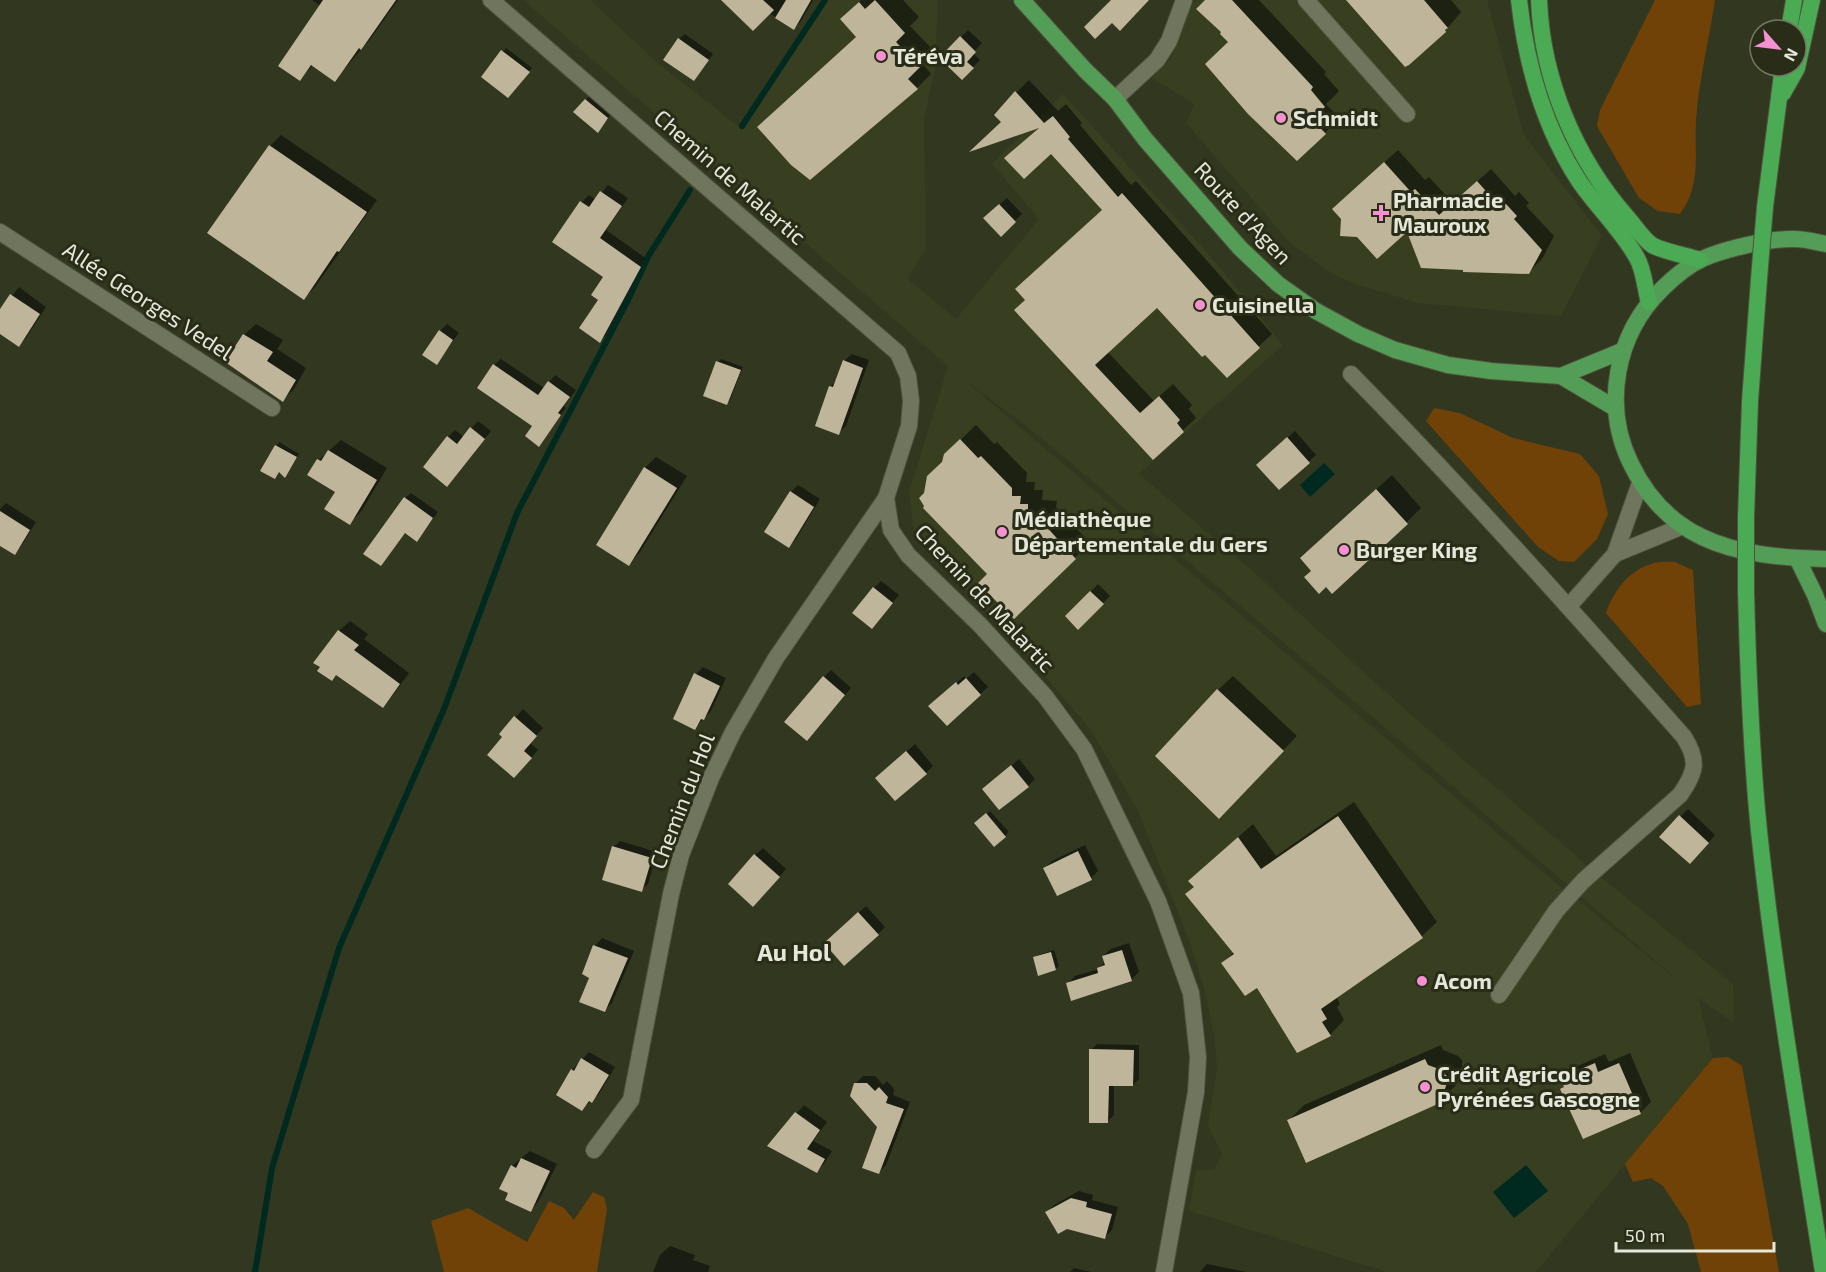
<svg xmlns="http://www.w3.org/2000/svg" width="1826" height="1272" viewBox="0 0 1826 1272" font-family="'Exo 2',sans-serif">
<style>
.built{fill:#383e20;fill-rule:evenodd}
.green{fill:#714208}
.water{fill:#002a20}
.shadow{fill:#0007}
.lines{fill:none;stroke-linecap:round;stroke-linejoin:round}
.stream{stroke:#002a20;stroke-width:6}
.building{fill:#bfb59a}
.minor-casing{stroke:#4f523e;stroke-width:18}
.primary-casing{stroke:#4f523e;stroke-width:18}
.trunk-casing{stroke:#4f523e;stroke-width:18}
.minor{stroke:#70765d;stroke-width:16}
.primary{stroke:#549d56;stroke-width:16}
.trunk{stroke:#4baa54;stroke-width:16}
.trunk-bridge-casing{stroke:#4f523e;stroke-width:18;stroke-linecap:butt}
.trunk-bridge{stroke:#4baa54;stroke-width:16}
.poi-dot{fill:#f591d2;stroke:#292d17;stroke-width:2}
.labels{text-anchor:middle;stroke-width:6;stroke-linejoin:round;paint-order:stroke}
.poi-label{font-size:22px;font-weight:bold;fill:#e4e7d9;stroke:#292d17;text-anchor:start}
.street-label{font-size:22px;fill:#e4e7d9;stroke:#292d17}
.neighbourhood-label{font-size:24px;font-weight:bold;fill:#e4e7d9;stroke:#292d17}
</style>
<rect width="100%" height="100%" fill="#323720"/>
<g class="built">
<path d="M523,0h67l70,65 83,65 85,-130h110l-3,69 -11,51 2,128 -18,31 48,40 83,-100 -47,-55 71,-70 149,164 71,87 -144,129 116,99 154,140 192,164 132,107 1,39 -36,-25 15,60 -177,214h-149l-198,-61 7,-41h18l8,-16 -14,-28 9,-58 -3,-33 -9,-44 -14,-45 -52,-133 -48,-83 -78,-91 -99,-103 -5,-44 39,-126zM961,377l68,51 361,304 289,249 -129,-103z"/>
<polygon points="1196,0 1487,0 1524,135 1602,236 1561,316 1418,303 1358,285 1333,274 1292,245 1186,123 1194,104 1152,78 1172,57 1187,11"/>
</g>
<g class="green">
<path d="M1655,0h60c-6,40 -16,80 -19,120 -2,34 6,65 -16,94l-22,-3 -19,-13 -42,-72 3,-16z"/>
<polygon points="1434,408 1460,413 1513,438 1580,454 1599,476 1608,514 1597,539 1574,562 1559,561 1538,547 1426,421"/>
<path d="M1675,562l18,8 8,134 -14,3 -81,-94c7,-21 22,-42 45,-49 7,-3 16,-2 24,-2z"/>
<polygon points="1728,1057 1742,1066 1779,1272 1701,1272 1688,1224 1663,1186 1651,1178 1633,1182 1625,1164 1713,1058"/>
<polygon points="593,1192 604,1197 607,1209 597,1272 444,1272 431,1221 468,1208 527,1242 549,1201 564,1208 574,1220"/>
</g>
<g class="water">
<polygon points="1324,463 1335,474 1310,497 1300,485"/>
<polygon points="1526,1165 1548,1191 1514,1218 1493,1192"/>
</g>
<g class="shadow">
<polygon points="312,0 398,0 371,38 335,80 313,65 300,79 321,6"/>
<polygon points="730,0 813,0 801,21 794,28 769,13"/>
<polygon points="861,0 903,0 919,17 910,26 934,51 922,63 931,74 917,88 842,19"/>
<polygon points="1207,0 1259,0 1326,72 1324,74 1339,91 1326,104 1339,118 1325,133 1230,42"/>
<polygon points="1348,0 1451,0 1461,12 1445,31"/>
<polygon points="968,30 982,43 973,53 980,60 962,78 961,37"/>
<polygon points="685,34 713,54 699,74 679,39"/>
<polygon points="506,48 532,68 511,93 483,77"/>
<polygon points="1029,80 1058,111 1066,104 1082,123 1080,125 1131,185 1136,181 1272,334 1227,376 1157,306 1107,351 1154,401 1173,384 1192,405 1189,409 1196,418 1153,458 1027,299 1104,210 1051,152 1006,158 1042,125 1002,122 1016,93"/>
<polygon points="593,92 614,110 598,131 575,112"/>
<polygon points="281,135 377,200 315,287 304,298 270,146"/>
<polygon points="1398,150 1425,180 1429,177 1453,203 1491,169 1515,196 1519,192 1529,203 1526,206 1554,236 1542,259 1529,272 1407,230 1347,196"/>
<polygon points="608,185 628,198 606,230 647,259 606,335 599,342 600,299 605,277 554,242 582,202 589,195 596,200"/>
<polygon points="1007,198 1022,214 1001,234 992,211"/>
<polygon points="19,287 46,307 26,338 19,345 0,332 0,311"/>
<polygon points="256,324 283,340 277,349 306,368 294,389 283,400 244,335"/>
<polygon points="447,324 459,333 436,363 440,331"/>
<polygon points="852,354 869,360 846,426 838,433 830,387 837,380 844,361"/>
<polygon points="501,359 544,388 555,375 576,390 564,406 566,408 539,445 534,425 494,365"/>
<polygon points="721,359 743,367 730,400 727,403 718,362"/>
<polygon points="478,421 491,431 454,478 448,437 455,430 464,437"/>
<polygon points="976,425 994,444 997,442 1027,473 1026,482 1035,482 1034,490 1043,490 1042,500 1057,501 1056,507 1090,543 1014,617 989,574 944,460 945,455"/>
<polygon points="1295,431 1316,455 1279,488 1265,458"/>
<polygon points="341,440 387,468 361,512 349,523 337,492 309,475 319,460"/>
<polygon points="279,442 299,454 288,472 262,470"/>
<polygon points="656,457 687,476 640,552 629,564 645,468"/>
<polygon points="1392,475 1421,508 1406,523 1313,570 1317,543"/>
<polygon points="798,485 820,499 796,539 789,546 791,492"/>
<polygon points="411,493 438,512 417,540 405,532 405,498"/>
<polygon points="6,503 36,522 22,545 15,553 0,544 0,509"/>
<polygon points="881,581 899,595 879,619 874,588"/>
<polygon points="1098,584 1110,596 1078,628 1067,616"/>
<polygon points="350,621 368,634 364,639 409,673 393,695 383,706 337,673 339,631"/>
<polygon points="703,667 726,678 711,711 695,728 696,674"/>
<polygon points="831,670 851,688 814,732 824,677"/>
<polygon points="974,672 988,687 947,724 938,699 964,676 966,679"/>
<polygon points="1233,676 1297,736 1233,803 1218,690"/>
<polygon points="523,709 543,728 530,743 538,750 521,769 504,736 501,734"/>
<polygon points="915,744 933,766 926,773 885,771"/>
<polygon points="1019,759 1035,779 1028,786 992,782"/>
<polygon points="1354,802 1437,922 1422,936 1336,996 1340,1004 1337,1007 1344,1020 1330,1035 1223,963 1234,952 1187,894 1195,886 1205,866 1253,824 1276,856"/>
<polygon points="1688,809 1715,835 1698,855 1661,837"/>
<polygon points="990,811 1009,832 995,845 976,823"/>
<polygon points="620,841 657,852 648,884 641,890 613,847"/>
<polygon points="1085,845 1098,871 1091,878 1045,868 1052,861"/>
<polygon points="763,848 786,869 761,898 755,855"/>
<polygon points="866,906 885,927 878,934 833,936"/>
<polygon points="602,938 634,951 612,1003 605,1010 590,977 595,946"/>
<polygon points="1129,943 1139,972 1131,980 1068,984 1075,976 1099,969 1105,961 1103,956 1111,949"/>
<polygon points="1054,950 1059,966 1056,969 1035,958 1038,955"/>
<polygon points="1097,1044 1139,1045 1139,1079 1133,1085 1114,1085 1114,1115 1108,1121 1091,1050"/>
<polygon points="1441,1045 1443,1050 1458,1056 1462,1060 1462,1066 1455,1086 1439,1102 1289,1120 1304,1105"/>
<polygon points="589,1052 615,1067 599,1094 582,1109 558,1095 572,1070"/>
<polygon points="1630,1053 1651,1102 1641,1112 1583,1137 1562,1089 1565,1086 1562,1079 1573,1068 1605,1054 1609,1062"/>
<polygon points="863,1076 875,1076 883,1085 887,1081 894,1089 893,1095 910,1102 886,1165 879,1172 878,1127 856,1083"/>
<polygon points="804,1105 827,1122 813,1141 832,1151 824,1164 817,1171 769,1146"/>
<polygon points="530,1151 557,1164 538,1202 531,1210 510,1192 512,1166"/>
<polygon points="1079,1191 1093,1195 1092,1200 1118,1207 1112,1230 1105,1237 1047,1212 1054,1205"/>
<polygon points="670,1246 695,1255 693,1260 710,1266 708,1272 653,1272 660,1255"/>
<polygon points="1207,1264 1247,1272 1200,1272"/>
<polygon points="1074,1268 1091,1272 1070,1272"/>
</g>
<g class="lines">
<g class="stream">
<polyline points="742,126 825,0"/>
<polyline points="255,1272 272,1168 339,948 444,709 517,513 629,298 649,255 690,190"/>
</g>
</g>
<g class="building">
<polygon points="323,0 396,0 361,50 359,48 335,82 311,65 300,81 278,66"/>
<polygon points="721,0 763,0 774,10 753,31"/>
<polygon points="786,0 811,0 794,30 775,18"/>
<polygon points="875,0 905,33 896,42 920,67 908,79 918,89 810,180 791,165 757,127 856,37 840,19 859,2 865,9"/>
<polygon points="1111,0 1149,0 1120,31 1112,23 1095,39 1084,27"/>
<polygon points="1205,0 1232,0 1313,87 1311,90 1325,107 1312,119 1326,134 1297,161 1248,114 1205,64 1228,42 1220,34 1221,32 1196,9"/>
<polygon points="1346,0 1424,0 1448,28 1445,30 1446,32 1409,65 1405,67"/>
<polygon points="960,36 976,52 967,62 974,68 962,80 939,58"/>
<polygon points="678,38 709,60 694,81 663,60"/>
<polygon points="501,50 530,72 508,98 481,77"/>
<polygon points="1015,91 1044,123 1053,116 1070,137 1068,139 1118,197 1122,193 1260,348 1227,378 1205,355 1202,357 1157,308 1095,365 1140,413 1159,396 1180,420 1177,423 1184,432 1153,460 1014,310 1025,300 1015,289 1102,210 1051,154 1024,179 1004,158 1039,128 969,152 1001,122 994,115"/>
<polygon points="585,99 608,118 598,133 573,112"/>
<polygon points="269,145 367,212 339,252 337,251 304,300 207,233"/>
<polygon points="1384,162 1411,192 1415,189 1439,215 1477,181 1501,208 1506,204 1517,216 1514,219 1542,250 1529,274 1463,272 1463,270 1421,268 1407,232 1377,259 1357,237 1340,236 1341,219 1332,209"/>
<polygon points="600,191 622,206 600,238 641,267 600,343 579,328 598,300 591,295 603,277 552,242 580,201 589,207"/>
<polygon points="999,204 1016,222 1001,237 983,218"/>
<polygon points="10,294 40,314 19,347 0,334 0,309"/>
<polygon points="439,330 453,340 437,365 422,355"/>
<polygon points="243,334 273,352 267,361 296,380 283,402 225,362"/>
<polygon points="843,360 863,368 839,435 815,426 829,386 833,387"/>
<polygon points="716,361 741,370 727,405 703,396"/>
<polygon points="493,364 538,395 548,381 570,397 558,413 561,415 539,447 525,436 532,426 477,388"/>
<polygon points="470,427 485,439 447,487 423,467 447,436 457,444"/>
<polygon points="1287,437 1310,463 1279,490 1256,465"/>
<polygon points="960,439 978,458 981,456 1012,488 1012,496 1021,496 1020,504 1028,504 1028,515 1042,516 1042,522 1076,559 1014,619 978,583 987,574 923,508 924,506 919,498 924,493 927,476 942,462 944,454"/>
<polygon points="275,445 297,457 285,478 279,472 275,479 260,471"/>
<polygon points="328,450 377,480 350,525 324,509 335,492 307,475 317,459 321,461"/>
<polygon points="644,467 677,488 629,566 596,545"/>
<polygon points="1376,489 1408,524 1332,594 1326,587 1319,594 1304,577 1311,571 1300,558"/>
<polygon points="790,491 814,507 789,548 764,532"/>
<polygon points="404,497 433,518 417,542 405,533 381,566 363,554"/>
<polygon points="0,511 30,530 15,555 0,546"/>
<polygon points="873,587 893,603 872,629 852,613"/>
<polygon points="1090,591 1104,604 1078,630 1065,616"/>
<polygon points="338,630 359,645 354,650 400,684 383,708 336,675 332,681 317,671 320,667 313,663"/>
<polygon points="694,673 720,686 704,720 701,719 695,730 673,719"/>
<polygon points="823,676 845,695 807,741 784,722"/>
<polygon points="966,678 981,695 947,726 928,706 956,682 958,685"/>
<polygon points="1217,689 1284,751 1219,819 1155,756"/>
<polygon points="514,716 537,736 524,751 532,758 514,778 487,755 502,737 499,734"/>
<polygon points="906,751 927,774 895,801 875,778"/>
<polygon points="1011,765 1029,787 999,810 982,789"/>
<polygon points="986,813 1006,837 994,847 974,823"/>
<polygon points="1679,815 1709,843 1690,864 1659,837"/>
<polygon points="1338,816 1423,938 1321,1009 1327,1019 1322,1022 1331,1036 1297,1053 1257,988 1245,996 1221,963 1234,954 1185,894 1194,887 1188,881 1238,837 1261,869"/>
<polygon points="612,846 652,858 642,892 602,880"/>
<polygon points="1078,851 1092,880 1057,896 1043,868"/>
<polygon points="754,854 780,877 753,907 728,884"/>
<polygon points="858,912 879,935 844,966 824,943"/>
<polygon points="593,945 628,958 605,1012 579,1002 589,978 582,974"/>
<polygon points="1122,950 1132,981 1071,1001 1066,983 1098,973 1097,968 1105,965 1102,956"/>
<polygon points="1051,952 1056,970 1038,976 1033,957"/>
<polygon points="1089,1049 1134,1050 1133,1086 1109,1086 1108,1123 1089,1123"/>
<polygon points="581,1058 609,1075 592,1103 589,1101 582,1111 556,1095 571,1069 574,1071"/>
<polygon points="1425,1059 1428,1065 1439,1069 1447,1076 1447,1083 1440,1103 1306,1163 1287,1120"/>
<polygon points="1595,1063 1598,1072 1619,1063 1641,1114 1583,1139 1560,1089 1564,1087 1560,1078"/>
<polygon points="854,1083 867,1083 875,1091 879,1087 888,1097 886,1103 904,1109 879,1174 862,1168 877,1127 850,1096"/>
<polygon points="795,1112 820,1130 807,1149 825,1159 817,1173 767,1146"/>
<polygon points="521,1158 550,1171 531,1212 505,1200 508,1193 499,1189 511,1165 516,1168"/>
<polygon points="1071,1198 1087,1202 1086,1207 1112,1214 1105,1239 1067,1229 1058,1234 1045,1212"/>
</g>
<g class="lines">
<g class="minor-casing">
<g id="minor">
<polyline points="491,0 898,353 908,376 911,401 909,426 886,498 891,530 908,555 980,625 1045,696 1084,749 1158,901 1191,993 1198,1057 1196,1092 1164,1272"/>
<polyline points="1306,0 1407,114"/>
<polyline points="1115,99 1157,60 1169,41 1184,0"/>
<polyline points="0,232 272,408"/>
<path d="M1351,374c115,117 224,240 333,363 15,24 12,35 -4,58l-97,86 -27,30 -57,84"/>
<polyline points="1615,554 1683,526"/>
<polyline points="1569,606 1615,554 1640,483"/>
<polyline points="594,1150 631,1100 671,894 681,855 711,778 733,732 776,658 886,498"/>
</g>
</g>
<g class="primary-casing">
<g id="primary">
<polyline points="1022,0 1085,70 1115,99 1145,139 1240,248 1278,284 1316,311 1358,334 1395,350 1448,365 1491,371 1561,376 1615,408"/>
<path d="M1826,244c-10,-2 -21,-5 -31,-5 -25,-1 -70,10 -93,20 -15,7 -28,18 -40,30 -46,45 -60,116 -31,175 15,31 39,58 71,73 37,18 83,21 124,22"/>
<polyline points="1561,376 1622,351"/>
<polyline points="1797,558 1815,595 1826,624"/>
</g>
</g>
<g class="trunk-casing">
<g id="trunk">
<path d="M1519,0c7,64 25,127 60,181 17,25 44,51 58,77 7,12 8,31 12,44"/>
<path d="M1539,0c3,79 36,158 88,217 8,9 16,22 25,28 9,6 37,11 48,15"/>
<polyline points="1789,30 1794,0"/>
<polyline points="1783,93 1797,68 1812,0"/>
<polyline points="1765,207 1783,66"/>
<polyline points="1746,517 1750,401 1759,279"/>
<path d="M1746,591c2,80 5,160 13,240 16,148 41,294 64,441"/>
</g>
</g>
<use href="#minor" class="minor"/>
<use href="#primary" class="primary"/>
<use href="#trunk" class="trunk"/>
<g class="trunk-bridge-casing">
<g id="trunk-bridge">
<polyline points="1759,279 1765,207"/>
<polyline points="1746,591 1746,517"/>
</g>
</g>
<use href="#trunk-bridge" class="trunk-bridge"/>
</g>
<g class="poi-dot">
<circle cx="881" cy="56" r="6"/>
<circle cx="1281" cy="118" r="6"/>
<path d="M1378 204h6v6h6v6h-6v6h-6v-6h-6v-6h6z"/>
<circle cx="1200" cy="305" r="6"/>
<circle cx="1002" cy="532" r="6"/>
<circle cx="1344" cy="550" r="6"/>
<circle cx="1422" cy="981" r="6"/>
<circle cx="1425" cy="1087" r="6"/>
</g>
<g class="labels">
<g class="poi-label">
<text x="893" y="64">Téréva</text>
<text x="1293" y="126">Schmidt</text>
<text x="1393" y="208">Pharmacie<tspan x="1393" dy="25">Mauroux</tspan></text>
<text x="1212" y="313">Cuisinella</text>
<text x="1014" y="527">Médiathèque<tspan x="1014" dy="25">Départementale du Gers</tspan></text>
<text x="1356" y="558">Burger King</text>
<text x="1434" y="989">Acom</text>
<text x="1437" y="1082">Crédit Agricole<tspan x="1437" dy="25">Pyrénées Gascogne</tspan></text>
</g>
<g class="street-label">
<text transform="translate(730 177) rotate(41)" y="8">Chemin de Malartic</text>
<text transform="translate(1243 213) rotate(47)" y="8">Route d'Agen</text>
<text transform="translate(148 301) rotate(33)" y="8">Allée Georges Vedel</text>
<text transform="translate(985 598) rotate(47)" y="8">Chemin de Malartic</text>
<text transform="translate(682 801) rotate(-69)" y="8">Chemin du Hol</text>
</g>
<g class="neighbourhood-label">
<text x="794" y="961">Au Hol</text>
</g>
</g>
<g transform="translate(1778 48) rotate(118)"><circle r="28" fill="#292d17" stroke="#747765" stroke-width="1.5"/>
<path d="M0-4.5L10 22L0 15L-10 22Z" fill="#f591d2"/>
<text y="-9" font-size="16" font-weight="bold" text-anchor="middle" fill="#e4e7d9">N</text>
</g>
<path d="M1616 1242v9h158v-9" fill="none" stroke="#e4e7d9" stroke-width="3"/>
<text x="1625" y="1242" font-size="18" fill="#e4e7d9" stroke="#292d17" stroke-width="4.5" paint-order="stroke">50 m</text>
</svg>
